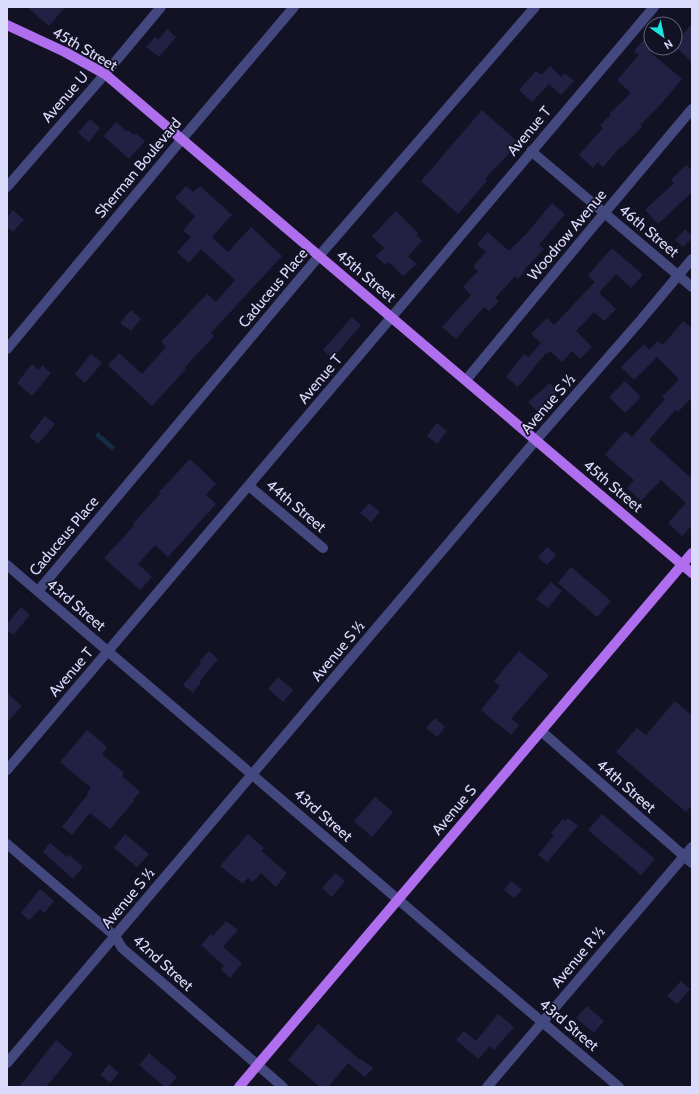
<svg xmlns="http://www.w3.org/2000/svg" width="699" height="1094" viewBox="0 0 699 1094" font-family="Cabin,sans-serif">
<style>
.water{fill:#152d46}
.building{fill:#232043}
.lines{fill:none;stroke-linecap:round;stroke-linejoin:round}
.minor{stroke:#43487e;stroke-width:10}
.major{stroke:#ae6eee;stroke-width:10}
.labels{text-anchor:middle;stroke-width:3.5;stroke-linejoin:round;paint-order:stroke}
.street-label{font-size:15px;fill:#dadafb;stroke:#131225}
</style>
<rect width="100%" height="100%" fill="#131225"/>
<polygon class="water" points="98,432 115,447 112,450 95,436"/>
<g class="building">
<polygon points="27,7 65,7 49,26"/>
<polygon points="692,24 692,62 675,46 675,43"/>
<polygon points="167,29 176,37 159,57 146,47 155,37 158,40"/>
<polygon points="651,31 651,51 650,52 682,79 661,104 640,125 642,127 622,147 621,146 603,167 598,162 593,168 579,155 603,128 600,125 611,115 609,114 631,93 617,80 639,55 634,51"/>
<polygon points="550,66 561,77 565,73 574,81 561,95 549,84 532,102 519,90 536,71 541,75"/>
<polygon points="482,110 519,143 485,179 487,181 458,214 421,181"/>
<polygon points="90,119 100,128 89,142 78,133"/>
<polygon points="116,122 127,132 128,130 134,135 136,133 145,141 129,159 104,136"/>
<polygon points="686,165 692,170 692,192 658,224 645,210 674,183 671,180"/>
<polygon points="186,186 193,192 200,186 232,215 212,237 228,252 251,227 282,256 211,333 214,336 184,368 186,369 152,406 108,365 119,353 142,374 166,347 161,342 207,294 216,302 235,280 201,249 189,263 177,252 191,237 183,231 195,216 175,198"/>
<polygon points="552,203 565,214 539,245 544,249 524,270 525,271 518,279 515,276 495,298 499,301 489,311 484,307 456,339 442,327 471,295 463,287 478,271 473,266 486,252 477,244 488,232 509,251 527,233"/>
<polygon points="13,210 24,220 13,232 7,227 7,217"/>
<polygon points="396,211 418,233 416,235 422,241 408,256 416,264 403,276 389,262 385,265 376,256 384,248 372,236"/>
<polygon points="685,229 692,236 692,238 683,247 675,240"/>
<polygon points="612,248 643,275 631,288 616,274 599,293 616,309 604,321 594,312 576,331 592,347 580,359 572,351 562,362 550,351 547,354 546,353 518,387 506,377 524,354 529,357 541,343 531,334 547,318 554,325 595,282 588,275"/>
<polygon points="131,310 141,319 131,331 120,323"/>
<polygon points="352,317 361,325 333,358 323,350"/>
<polygon points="683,321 692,328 692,397 678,412 676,409 649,440 692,479 692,525 682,536 668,523 686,503 661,480 641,501 627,488 634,480 605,455 625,431 632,437 665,399 662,397 679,379 657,357 634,380 621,367 644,344 649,350 658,341 663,345"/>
<polygon points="91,354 102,363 85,383 75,374"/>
<polygon points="32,364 39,370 42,365 51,373 32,396 17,383"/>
<polygon points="625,381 641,397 625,413 609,397"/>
<polygon points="550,383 557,391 544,402 548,406 540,414 528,402"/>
<polygon points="45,416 55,424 38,444 29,436"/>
<polygon points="437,423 447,431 437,444 427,436"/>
<polygon points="190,459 216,484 206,495 216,504 168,557 155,545 138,564 152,577 140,590 104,558 134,526 133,524 161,493 159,492"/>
<polygon points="369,503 380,512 371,522 360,513"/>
<polygon points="547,547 556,555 547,565 538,557"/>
<polygon points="571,567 611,601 597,617 558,583"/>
<polygon points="551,582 562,591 548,608 536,599"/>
<polygon points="21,607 30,615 13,635 7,630 7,624"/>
<polygon points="209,651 218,659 200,681 201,682 193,693 183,685 201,663 199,662"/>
<polygon points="519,651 549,675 511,719 519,725 511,735 481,710 500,686 494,681"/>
<polygon points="278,677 293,690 283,702 268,689"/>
<polygon points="7,693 22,706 7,722"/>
<polygon points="675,701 692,716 692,805 686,812 616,752 637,728 646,735"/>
<polygon points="435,718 445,727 437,737 426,728"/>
<polygon points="87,730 107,747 102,754 124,773 122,776 140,792 133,800 134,801 110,829 90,813 72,835 62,827 88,794 87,793 91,788 60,762"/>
<polygon points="375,797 393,812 372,837 354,821"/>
<polygon points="602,814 655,859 641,875 588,830"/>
<polygon points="568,818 578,826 547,862 538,855 554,835 551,833 563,819 565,821"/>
<polygon points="125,834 149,854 137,867 114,848"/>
<polygon points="248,834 264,848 261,851 287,873 276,887 261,873 253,882 248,878 243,884 220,866"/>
<polygon points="50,843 67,857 69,855 83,867 73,879 43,852"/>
<polygon points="335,873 345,881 332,897 322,888"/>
<polygon points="511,881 522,890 514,898 504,890"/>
<polygon points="40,889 54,901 44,913 40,909 29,920 21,913"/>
<polygon points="226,921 238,930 223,947 242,963 230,978 221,970 224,966 201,945 211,934 213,936"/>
<polygon points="681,981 690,989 677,1004 667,996"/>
<polygon points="587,1006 604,1021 594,1033 576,1018"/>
<polygon points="498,1014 514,1027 494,1050 490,1046 478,1059 456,1040 464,1031 476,1041"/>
<polygon points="318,1024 360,1060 361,1059 373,1068 365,1077 348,1063 328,1087 320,1087 288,1060"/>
<polygon points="56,1040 73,1054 46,1087 19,1087"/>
<polygon points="149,1053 177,1077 168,1087 165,1087 139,1065"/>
<polygon points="109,1064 119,1073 110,1083 100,1075"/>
</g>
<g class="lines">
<g class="minor">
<polyline points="531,151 692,287"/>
<polyline points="7,187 105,74 161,7"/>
<polyline points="7,349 182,139 294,7"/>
<polyline points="466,380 591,229 692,109"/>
<polyline points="249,486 323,548"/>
<polyline points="7,565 470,961 619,1087"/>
<polyline points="38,591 319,256 535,7"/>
<polyline points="541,731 692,863"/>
<path d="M7,770c217,-253 431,-509 647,-763"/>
<polyline points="7,844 115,936 122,948 283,1087"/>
<polyline points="7,1063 536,440 640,321 692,259"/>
<polyline points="487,1087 692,847"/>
</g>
<g class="major">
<polyline points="7,25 65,52 105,74 692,573"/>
<polyline points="239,1087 692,553"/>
</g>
</g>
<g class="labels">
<g class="street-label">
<text transform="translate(85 49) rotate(30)" y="5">45th Street</text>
<text transform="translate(65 97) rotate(-49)" y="5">Avenue U</text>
<text transform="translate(529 131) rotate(-50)" y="5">Avenue T</text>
<text transform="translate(138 168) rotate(-50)" y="5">Sherman Boulevard</text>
<text transform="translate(649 231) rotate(40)" y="5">46th Street</text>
<text transform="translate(567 235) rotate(-50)" y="5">Woodrow Avenue</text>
<text transform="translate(366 276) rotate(40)" y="5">45th Street</text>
<text transform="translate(273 288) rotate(-50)" y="5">Caduceus Place</text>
<text transform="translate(320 379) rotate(-50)" y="5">Avenue T</text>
<text transform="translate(548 404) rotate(-49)" y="5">Avenue S ½</text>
<text transform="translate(613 486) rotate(40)" y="5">45th Street</text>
<text transform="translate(296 506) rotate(40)" y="5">44th Street</text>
<text transform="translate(64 536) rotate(-50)" y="5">Caduceus Place</text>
<text transform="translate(76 605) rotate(40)" y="5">43rd Street</text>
<text transform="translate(338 651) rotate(-50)" y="5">Avenue S ½</text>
<text transform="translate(71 672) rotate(-49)" y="5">Avenue T</text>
<text transform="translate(626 786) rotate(41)" y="5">44th Street</text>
<text transform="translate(454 810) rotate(-50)" y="5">Avenue S</text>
<text transform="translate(323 815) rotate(41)" y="5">43rd Street</text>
<text transform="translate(128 898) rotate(-50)" y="5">Avenue S ½</text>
<text transform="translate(578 957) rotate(-50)" y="5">Avenue R ½</text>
<text transform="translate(163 963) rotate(42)" y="5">42nd Street</text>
<text transform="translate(569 1025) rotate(40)" y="5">43rd Street</text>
</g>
</g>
<rect width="699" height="1094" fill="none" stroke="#dadafb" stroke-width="16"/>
<g transform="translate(663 36) rotate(147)"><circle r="19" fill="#131225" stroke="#63627b"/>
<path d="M0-3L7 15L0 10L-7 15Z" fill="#1de4df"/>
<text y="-6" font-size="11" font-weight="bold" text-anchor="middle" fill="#dadafb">N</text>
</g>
</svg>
